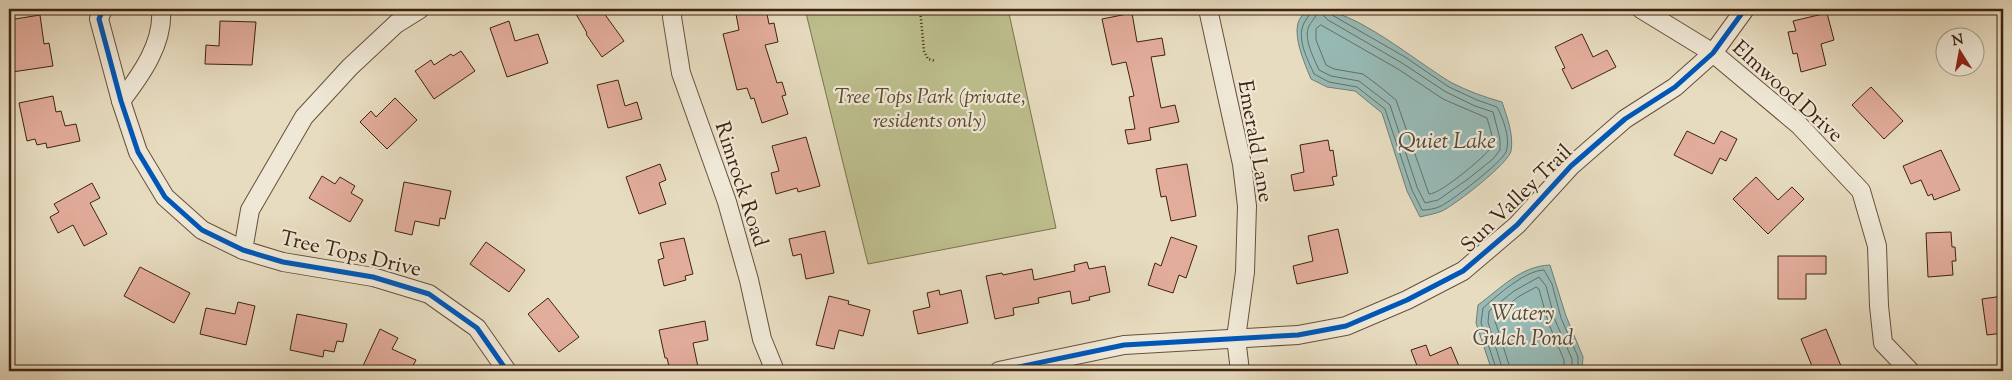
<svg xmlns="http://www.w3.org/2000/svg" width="2012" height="380" viewBox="0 0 2012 380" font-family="'Sorts Mill Goudy',serif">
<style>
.green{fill:#bdbe8d;stroke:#7e704e}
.water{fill:#97bab6;stroke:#737d73}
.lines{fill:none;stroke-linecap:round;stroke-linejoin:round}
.shore{stroke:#6a6e62;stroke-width:1}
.building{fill:#e3ad9c;stroke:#3e220f}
.minor-casing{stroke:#68503b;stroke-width:20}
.path{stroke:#3e220f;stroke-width:2.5;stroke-dasharray:1 2.5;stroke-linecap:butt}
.minor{stroke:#efe8d6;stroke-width:18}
.cycleway-casing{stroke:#efe8d6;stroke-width:8}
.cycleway{stroke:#0057b8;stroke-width:5}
.labels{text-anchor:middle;stroke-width:4.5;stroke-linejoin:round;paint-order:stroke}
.street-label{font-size:21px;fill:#3e220f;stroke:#efe8d6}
.park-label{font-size:21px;font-style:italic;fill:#5e492e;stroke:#efe8d6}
.water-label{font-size:22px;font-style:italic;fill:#544839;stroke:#efe8d6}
</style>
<rect width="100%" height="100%" fill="#e7dcc0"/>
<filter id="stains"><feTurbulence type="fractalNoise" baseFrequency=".004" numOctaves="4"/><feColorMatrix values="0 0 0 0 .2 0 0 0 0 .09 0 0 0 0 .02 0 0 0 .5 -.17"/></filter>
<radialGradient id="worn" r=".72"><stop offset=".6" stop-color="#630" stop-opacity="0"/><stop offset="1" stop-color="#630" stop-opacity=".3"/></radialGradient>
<polygon class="green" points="805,9 1008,9 1056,228 868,264"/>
<g class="water">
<path d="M1315,9c40,0 101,53 137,74 16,8 32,14 50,19 5,15 12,33 9,49 -2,12 -56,54 -69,60 -7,3 -15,4 -22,6l-13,-26 -25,-78 -27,-22 -28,-4 -16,-8c-8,-20 -29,-64 4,-70z"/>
<path d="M1550,265l16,51 17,41 -1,14h-90l-16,-48 2,-18c23,-17 43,-39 72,-40z"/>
</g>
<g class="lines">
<g class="shore">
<path d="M1312,9c-1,6 -5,8 -8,14 -8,16 4,37 10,51l15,8 28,5 28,22 27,81 10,20c5,0 13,-1 19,-4 12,-6 60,-43 65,-54 5,-13 -3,-34 -9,-45l-20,-7 -28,-13 -44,-30 -73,-42 -2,-6"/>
<path d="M1319,9c-1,6 -6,10 -10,17 -6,13 5,32 10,44l12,6 28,5 31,24 27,82 8,16 13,-3 30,-21 25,-20 7,-9v-11l-7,-27 -18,-6 -29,-14 -44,-29 -74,-43 -4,-4 -1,-7"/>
<path d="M1321,25l77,44 45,30 44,19 6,21 -1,8c-8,10 -51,47 -63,47l-33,-94 -17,-14 -16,-12 -29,-5 -8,-4 -10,-25v-11z"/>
<path d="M1497,371l-16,-48 2,-15c15,-13 41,-37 61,-38l8,14 9,34 17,39v14"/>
<polyline points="1503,371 1488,322 1489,311 1514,291 1539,277 1546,286 1555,320 1572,359 1572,371"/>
<polyline points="1511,371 1495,321 1496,315 1518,297 1536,287 1539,289 1548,322 1564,360 1564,371"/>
</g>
</g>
<g class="building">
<polygon points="573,9 601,9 624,41 602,57 586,34 587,33"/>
<polygon points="735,9 766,9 769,24 774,23 778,42 765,45 777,83 782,82 786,95 782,96 788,114 762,123 754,98 751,99 747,88 737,90 723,34 739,30"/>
<polygon points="1132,13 1137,42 1162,38 1165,55 1151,57 1161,108 1175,105 1179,122 1149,128 1151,140 1128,144 1125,130 1135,129 1129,97 1134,96 1126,62 1112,65 1102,19"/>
<polygon points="1827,13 1834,40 1821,44 1826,65 1801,72 1797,53 1793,54 1788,32 1796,31 1793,21"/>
<polygon points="40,15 44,44 49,43 53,66 12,72 9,54 9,20"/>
<polygon points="220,21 256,22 252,65 205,64 206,45 219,46"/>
<polygon points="509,21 515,41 538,34 548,63 507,77 490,28"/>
<polygon points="1582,34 1593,57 1607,50 1616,67 1572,89 1562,69 1565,68 1555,47"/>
<polygon points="461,51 475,71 434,99 415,71 431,60 434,65 451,54 453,56"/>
<polygon points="618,80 625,106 637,102 642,119 608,128 597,85"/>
<polygon points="1871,87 1903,121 1884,139 1852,105"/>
<polygon points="53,96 56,112 61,111 65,126 76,124 80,141 47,148 46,143 37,145 35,139 27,141 19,103"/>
<polygon points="395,98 417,120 387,149 360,122 371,111 376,117"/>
<polygon points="1687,131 1714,144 1721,131 1737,139 1726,161 1720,158 1712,174 1674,155"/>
<polygon points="806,137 820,186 798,192 797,188 776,194 771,173 779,171 772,146"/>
<polygon points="1328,140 1330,151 1333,150 1337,176 1332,177 1334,185 1294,191 1291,175 1304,172 1300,145"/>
<polygon points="1941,150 1960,190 1934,200 1932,194 1928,196 1921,180 1911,184 1903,166"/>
<polygon points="660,164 666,180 659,183 666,204 639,214 626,177"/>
<polygon points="1187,164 1196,216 1171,221 1166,196 1161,197 1156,169"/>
<polygon points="322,176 335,184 340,177 355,186 351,193 363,200 350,222 309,198"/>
<polygon points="1756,177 1778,200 1792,187 1804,199 1768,234 1733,199"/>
<polygon points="404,182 451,191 445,219 440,218 439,226 415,221 412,235 395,231"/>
<polygon points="92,183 100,198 90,203 107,234 84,246 73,225 58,233 50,217 59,212 54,204"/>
<polygon points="1338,229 1348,273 1297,284 1293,266 1313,261 1308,236"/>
<polygon points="825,231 834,273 806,279 801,254 793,256 789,239"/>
<polygon points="1951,232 1952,247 1955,247 1956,261 1952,261 1953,275 1928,277 1926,233"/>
<polygon points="1171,237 1197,246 1186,278 1179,275 1173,293 1148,285 1155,263 1161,266"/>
<polygon points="684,238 693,274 685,276 686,280 664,286 658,260 664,258 660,243"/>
<polygon points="486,242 525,270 509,292 470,264"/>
<polygon points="1778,256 1826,256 1826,274 1806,274 1806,299 1778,299"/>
<polygon points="1087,262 1089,269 1105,266 1110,292 1089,297 1090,300 1072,304 1070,291 1038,298 1039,303 1013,308 1014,315 995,319 986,276 1002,273 1003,275 1032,269 1034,280 1075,271 1074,265"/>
<polygon points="140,267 190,293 174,323 124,296"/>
<polygon points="939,290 940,295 961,290 968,323 918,334 913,311 930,307 927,293"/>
<polygon points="829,296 849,301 848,304 870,310 863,336 839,330 834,349 816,345"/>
<polygon points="2003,296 2003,333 1987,335 1982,299"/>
<polygon points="548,298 579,337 559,352 528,314"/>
<polygon points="238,302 255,306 246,345 200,334 206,308 235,314"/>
<polygon points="297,314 347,324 343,342 337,341 334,352 324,350 323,357 290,350"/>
<polygon points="705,321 708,340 693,343 698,367 670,371 667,358 665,358 659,330"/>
<polygon points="380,329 398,338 392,349 416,360 410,371 374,371 363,366"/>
<polygon points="1826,329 1843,371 1814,371 1801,339"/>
<polygon points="1426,345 1430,356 1451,347 1461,371 1419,371 1411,350"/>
</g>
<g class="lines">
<g class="minor-casing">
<g id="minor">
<polyline points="103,9 99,19 121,101 138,152 165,197 202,230 243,250 283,262 373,277 429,294 477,328 507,371"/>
<polyline points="673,9 672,17 681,73 727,202 749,280 762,339 775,371"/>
<polyline points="1208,9 1242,164 1247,206 1245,272 1236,338 1240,371"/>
<polyline points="1641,9 1713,53 1799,125 1861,191 1877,246 1879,306 1883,343 1910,371"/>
<path d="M121,101c20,-26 43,-58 40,-92"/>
<polyline points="243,250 250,210 304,117 350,67 396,24 420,9"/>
<polyline points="999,371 1124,345 1298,335 1346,326 1407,300 1463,271 1517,225 1571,166 1625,119 1675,87 1713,53 1745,9"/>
</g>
</g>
<polyline class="path" points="920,9 924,51 928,59 936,61"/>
<use href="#minor" class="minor"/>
<g class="cycleway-casing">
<g id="cycleway">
<polyline points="103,9 99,19 121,101 138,152 165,197 202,230 243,250 283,262 373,277 429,294 477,328 507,371"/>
<polyline points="999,371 1124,345 1298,335 1346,326 1407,300 1463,271 1517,225 1571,166 1625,119 1675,87 1713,53 1745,9"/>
</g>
</g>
<use href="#cycleway" class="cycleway"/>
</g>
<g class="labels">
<g class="street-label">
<text transform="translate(1788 91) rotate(42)" y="7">Elmwood Drive</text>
<text transform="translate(1256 141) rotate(80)" y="7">Emerald Lane</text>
<text transform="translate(742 184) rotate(72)" y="7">Rimrock Road</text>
<text transform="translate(1516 198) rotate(-44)" y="7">Sun Valley Trail</text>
<text transform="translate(351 253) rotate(13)" y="7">Tree Tops Drive</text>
</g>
<g class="park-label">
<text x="930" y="103">Tree Tops Park (private,<tspan x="930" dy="24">residents only)</tspan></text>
</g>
<g class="water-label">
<text x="1447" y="148">Quiet Lake</text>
<text x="1523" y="320">Watery<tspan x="1523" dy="25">Gulch Pond</tspan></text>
</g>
</g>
<rect width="2012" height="380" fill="none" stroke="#e7dcc0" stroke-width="30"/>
<rect x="10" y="10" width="1992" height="360" fill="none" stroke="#3e220f" stroke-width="2.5"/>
<rect x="15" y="15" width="1982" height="350" fill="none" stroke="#3e220f"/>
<g transform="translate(1960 52) rotate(349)"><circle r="24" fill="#efe8d6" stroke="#a89986"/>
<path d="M0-4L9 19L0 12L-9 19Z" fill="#8f2418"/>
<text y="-8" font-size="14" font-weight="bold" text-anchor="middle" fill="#3e220f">N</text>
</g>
<rect width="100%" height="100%" filter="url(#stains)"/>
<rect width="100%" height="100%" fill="url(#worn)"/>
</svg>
